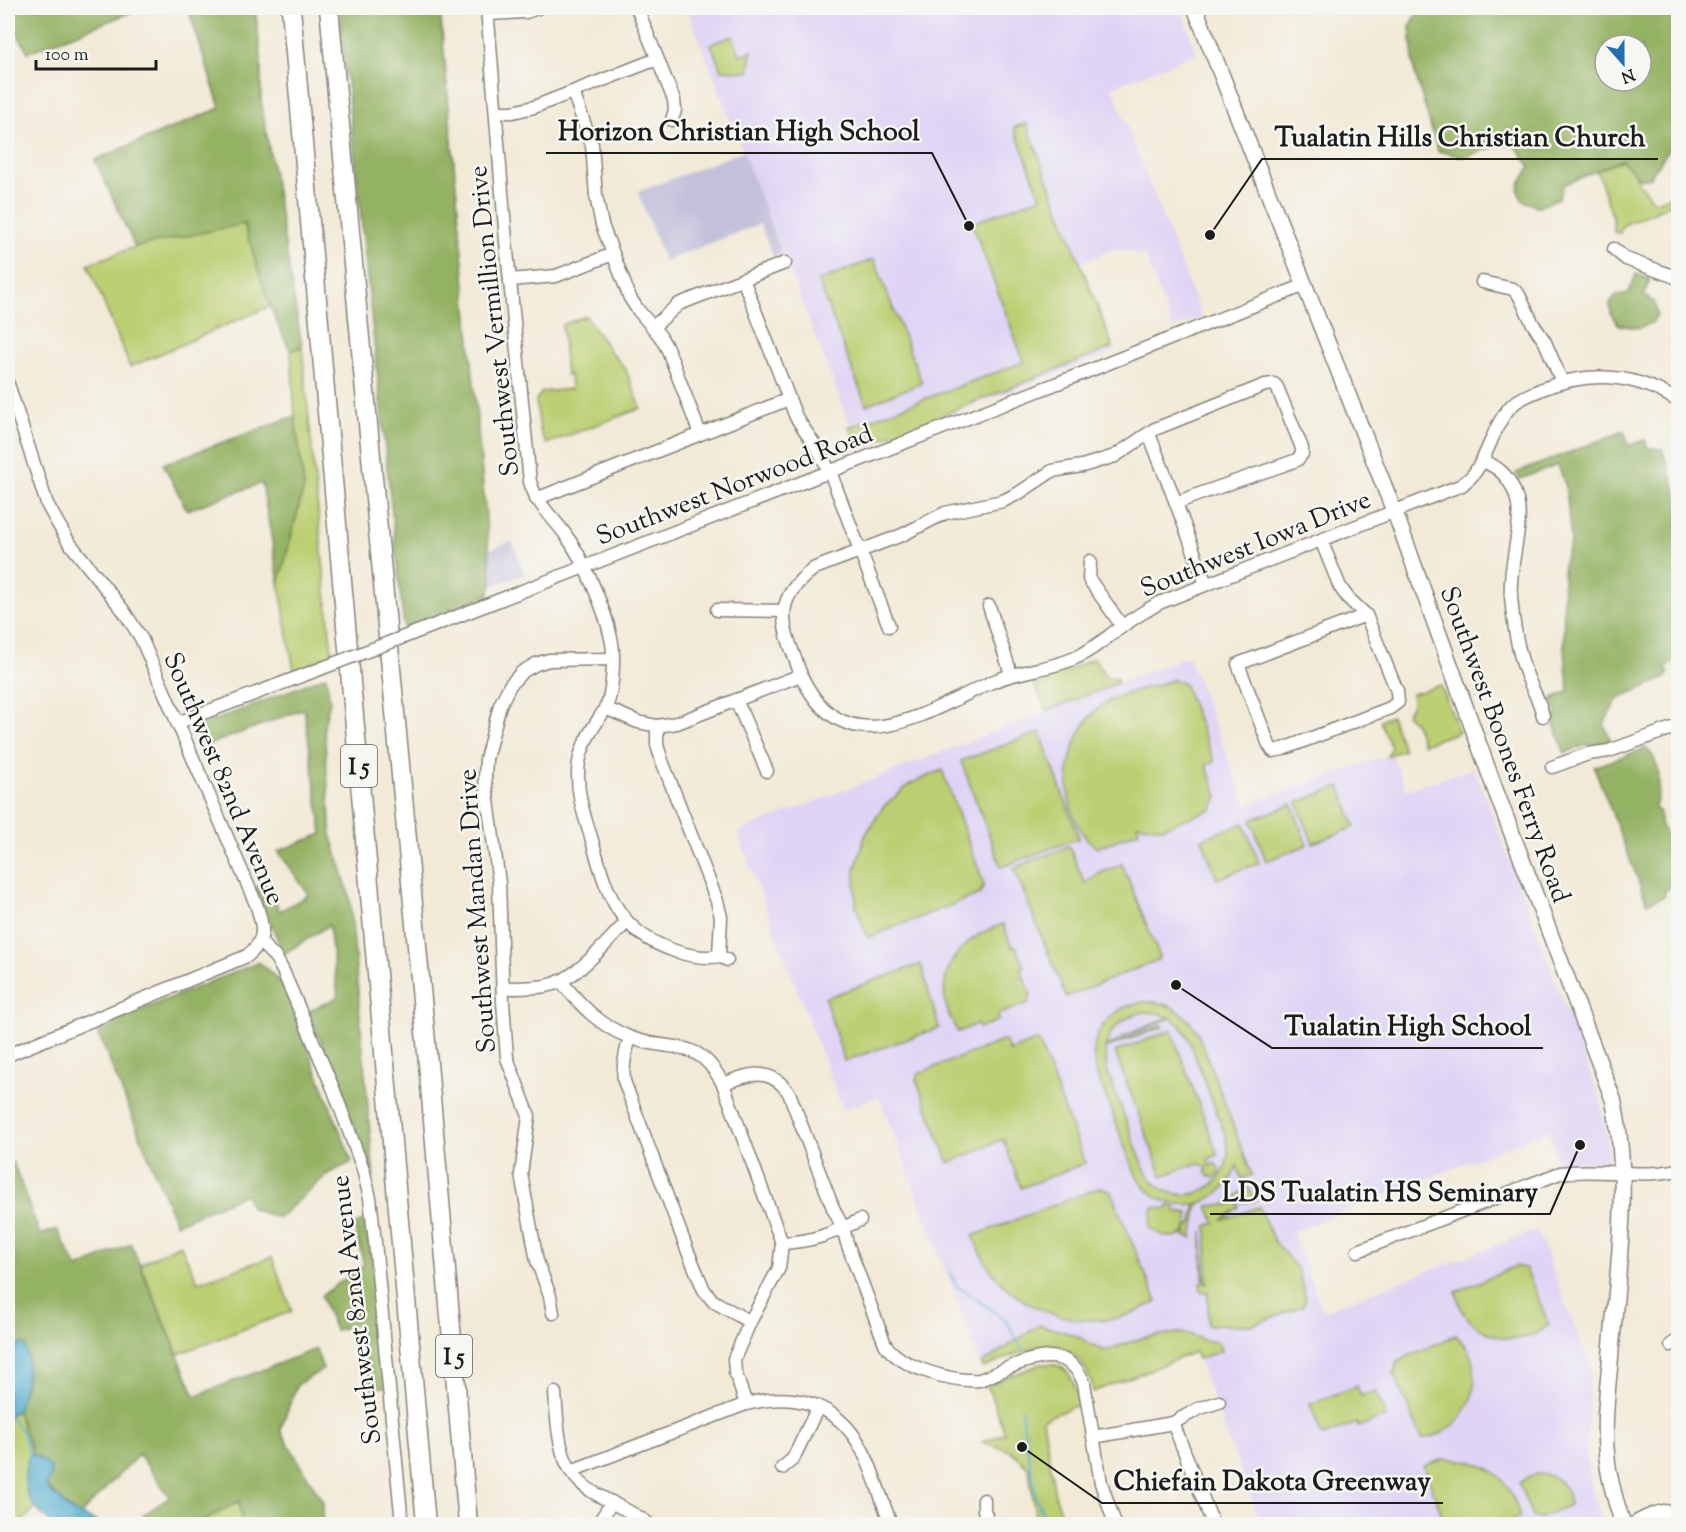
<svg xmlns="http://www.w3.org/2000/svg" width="1686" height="1532" viewBox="0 0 1686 1532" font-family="'Sorts Mill Goudy',serif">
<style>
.built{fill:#dfd4f5}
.industrial{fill:#c3c0db}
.green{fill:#bbcf72;stroke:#6c7647;stroke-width:1.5;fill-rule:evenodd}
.forest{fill:#94b264;stroke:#586740;stroke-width:1.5;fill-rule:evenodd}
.water{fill:#52add0;stroke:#376476;stroke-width:1.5}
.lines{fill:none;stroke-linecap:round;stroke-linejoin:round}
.stream{stroke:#52add0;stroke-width:2}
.minor-casing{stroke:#87837a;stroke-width:15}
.major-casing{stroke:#87837a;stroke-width:18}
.highway-casing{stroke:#87837a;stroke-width:21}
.minor{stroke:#fff;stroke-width:12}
.major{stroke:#fff;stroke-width:15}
.highway{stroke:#fff;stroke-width:18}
.minor-bridge-casing{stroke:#87837a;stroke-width:15;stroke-linecap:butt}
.minor-bridge{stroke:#fff;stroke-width:12}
.labels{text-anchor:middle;stroke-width:5;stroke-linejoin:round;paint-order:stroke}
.shield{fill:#f6f6f2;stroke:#5d5d5c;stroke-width:1.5}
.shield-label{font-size:24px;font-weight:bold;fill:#1c1c1c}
.street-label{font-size:26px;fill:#1c1c1c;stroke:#f6f6f2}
.leader{fill:none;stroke:#1c1c1c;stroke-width:2}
.callout-dot{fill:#1c1c1c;stroke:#f6f6f2;stroke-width:2}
.callout-label{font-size:27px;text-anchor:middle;font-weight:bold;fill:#1c1c1c;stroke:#f6f6f2;stroke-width:5;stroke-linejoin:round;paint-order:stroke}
</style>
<rect width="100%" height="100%" fill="#f6f6f2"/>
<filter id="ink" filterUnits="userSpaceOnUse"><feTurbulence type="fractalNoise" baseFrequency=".0167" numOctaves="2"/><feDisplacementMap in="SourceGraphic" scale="12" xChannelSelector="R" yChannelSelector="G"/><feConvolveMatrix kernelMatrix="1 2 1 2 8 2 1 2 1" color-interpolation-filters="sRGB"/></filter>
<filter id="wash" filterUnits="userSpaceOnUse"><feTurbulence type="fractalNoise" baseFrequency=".008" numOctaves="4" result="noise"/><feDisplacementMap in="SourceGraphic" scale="24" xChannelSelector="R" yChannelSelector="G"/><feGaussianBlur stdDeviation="1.35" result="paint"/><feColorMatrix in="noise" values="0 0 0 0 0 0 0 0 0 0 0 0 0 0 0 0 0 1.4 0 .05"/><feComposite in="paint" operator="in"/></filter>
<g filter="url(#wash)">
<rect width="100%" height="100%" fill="#f2ead7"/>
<g class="built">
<polygon points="687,8 1180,8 1197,53 1112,87 1202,318 1173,329 1145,256 1117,248 1079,263 1114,352 859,448"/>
<polygon points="1188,656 1246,805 1392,754 1406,790 1474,768 1600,1098 1606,1133 1608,1158 1602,1163 1578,1162 1558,1165 1549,1130 1292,1232 1323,1311 1537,1230 1590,1367 1587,1454 1592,1489 1603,1524 1261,1524 1198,1359 1221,1351 1218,1342 1203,1340 1190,1334 1178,1333 1145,1337 1104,1351 1075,1335 1039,1325 981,1364 879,1096 843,1110 737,832"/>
</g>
<g class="industrial">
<polygon points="743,151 782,254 774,258 760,224 664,261 638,192"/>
<polygon points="512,541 525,574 492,585 489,550"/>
</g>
<g class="green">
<polygon points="733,36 740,55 752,51 749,72 721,70 711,44"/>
<polygon points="1026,123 1113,347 859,448 849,427 1024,362 972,223 1041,197 1014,128"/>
<polygon points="1627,152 1640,186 1644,187 1650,199 1657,201 1678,193 1678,201 1622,226 1620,233 1614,232 1613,218 1595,164"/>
<polygon points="244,223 270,306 130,367 88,264 135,247"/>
<polygon points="874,259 922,383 866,405 818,281"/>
<polygon points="586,316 609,350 625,368 641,408 546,444 540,431 536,400 542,392 571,389 570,375 566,375 562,325"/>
<polygon points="302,347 332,654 294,671 279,583 304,487 295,416 291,351"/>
<polygon points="1094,658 1106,677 1116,678 1118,683 1047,711 1031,678 1066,671"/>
<path d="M1173,680l9,2 3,4 29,75 -8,4 12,31 -6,13 -50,19 -25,-4 2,7 -42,17c-45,-33 -35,-118 10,-146 16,-10 48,-16 66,-22z"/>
<polygon points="1441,685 1459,732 1423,744 1415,723 1406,714 1412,705 1412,694"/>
<polygon points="1391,716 1404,750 1387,756 1391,748 1380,721"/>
<polygon points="1040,732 1079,838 1001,867 961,761"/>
<polygon points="942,770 984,884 980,894 867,938 856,905 855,870 865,836 883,807 910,784"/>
<polygon points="1340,786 1355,827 1313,843 1297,803"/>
<polygon points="1292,804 1307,845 1266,861 1251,820"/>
<polygon points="1244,823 1259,863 1217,879 1202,839"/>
<polygon points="1069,846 1085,884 1096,875 1122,864 1159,955 1158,960 1066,997 1014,868"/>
<path d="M1003,924l9,23 4,-1 8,21 -4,2 11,26 -3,8 -30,12 1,5 -20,8 -2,-4 -19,8c-31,-49 -6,-91 45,-108z"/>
<polygon points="921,964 939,1028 844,1061 825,998"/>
<path d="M1155,1002c20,3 33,14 43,31l54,142 -10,4 -5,-13c-7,19 -20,31 -39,38l-6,34 -7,-2 4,-12 2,1 5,-21c-27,3 -49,-7 -61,-31 -10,-25 -19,-49 -28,-74 -5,-12 -12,-25 -13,-39 -3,-36 28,-60 61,-58zM1146,1012l11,1 12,4 -49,21 51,-20 9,7 8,12 39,103c11,53 -59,77 -83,28l-37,-98 -2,-22 58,-21 -1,-2 -56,21c4,-19 21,-32 40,-34z"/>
<polygon points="1171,1030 1218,1155 1208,1159 1211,1166 1214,1163 1218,1167 1220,1173 1215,1178 1209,1176 1205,1172 1208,1168 1198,1163 1162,1176 1115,1052"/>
<polygon points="1005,1040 1009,1051 1038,1040 1085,1163 1021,1188 1003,1139 949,1163 916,1079 919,1073"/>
<polygon points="1248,1186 1255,1201 1237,1203 1239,1207 1222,1220 1259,1207 1274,1241 1297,1268 1306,1298 1303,1306 1252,1325 1208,1325 1208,1292 1201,1292 1200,1283 1203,1282 1202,1231 1205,1282 1207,1283 1207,1226 1215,1223 1208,1206 1233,1204 1232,1200"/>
<path d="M1101,1187l10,5 46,110c-13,5 -26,13 -39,16 -48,9 -99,-9 -128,-49 -7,-9 -12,-23 -17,-33z"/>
<path d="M1169,1205l6,2v4l14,2 -4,20c-13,7 -24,4 -35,-5l3,-21 14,2z"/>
<polygon points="180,1244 198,1282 272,1257 292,1311 178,1354 140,1264"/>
<path d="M1516,1266l10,3 23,56c-5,3 -11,8 -16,10 -25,10 -58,-2 -71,-25 -3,-5 -4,-12 -6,-18z"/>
<path d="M1039,1325l36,10 29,16 41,-14 33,-4 12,1 13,6 15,2 3,9 -23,8 -3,-7 -102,40c-3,-27 -24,-50 -53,-45 -20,3 -39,14 -57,21l-2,-4z"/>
<path d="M1456,1335c4,5 9,10 12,15 16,29 2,70 -28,84 -6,2 -12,3 -18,5l-28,-65 3,-13z"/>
<path d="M1041,1364c29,-3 34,17 37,41l-35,14 12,76 11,29h-27l-4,-9 -6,-47 -18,-17 -29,-9 23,-9 -18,-48z"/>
<polygon points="1357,1386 1361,1396 1376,1391 1386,1417 1358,1427 1357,1423 1322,1436 1310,1404"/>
<polygon points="17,1411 33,1455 30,1454 32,1503 36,1507 20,1524 18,1524 8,1500 8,1421 9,1415"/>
<path d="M1444,1459c43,0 65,16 76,58l-18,7h-57l-21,-58z"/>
<path d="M1538,1474c20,1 30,11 32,31l-32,14 -6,-2 -13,-34 9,-6z"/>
<polygon points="239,1501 242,1524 198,1524"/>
</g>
<g class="forest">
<polygon points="8,8 143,8 28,52 8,18"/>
<path d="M188,8h67l6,49v43l41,247 -11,4c-23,-40 -33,-84 -47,-127l-109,23 -40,-87 125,-52z"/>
<polygon points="339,8 440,8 492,585 489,594 404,628"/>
<path d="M1420,8h258v128l-28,41 -10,2 -18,-19 -59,25 -4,13 -20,9 -16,-6 -5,-10 2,-8 11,-16 -15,-21 -15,-1 -37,12 -26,-6 -24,-81 -4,-43zM1605,45h36v36h-36z"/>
<polygon points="1636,274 1650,279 1644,295 1655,303 1657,314 1652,323 1638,328 1619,325 1611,314 1610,303 1616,295 1629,293"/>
<polygon points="295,416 304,487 279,583 262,483 187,510 163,464"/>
<path d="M1624,431l5,15 16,-6 3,8 14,1c11,31 23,56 14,90l2,3v116l-12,10 2,6 -4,5 -46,19 -14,26 7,17 -28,5 -18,7 -13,-35 6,-3 -6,-16 17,-8 -5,-40 -1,-86 8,-24 -5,-54 -8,-22 -38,14 -4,-6z"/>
<polygon points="326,676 330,701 324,726 331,834 350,898 374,1178 309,1011 338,997 329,925 284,954 255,888 266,883 280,911 309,895 278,851 322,834 304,709 200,748 193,729"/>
<path d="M1646,748c17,16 15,39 9,60l5,4v12l10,18 3,41 -9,10 1,3 -18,7 -53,-136z"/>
<polygon points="259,962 283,984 352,1162 328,1174 279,1218 252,1209 245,1194 176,1224 96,1028"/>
<path d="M13,1162l27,73 17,-6 20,39 54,-24 64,152 121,-47 7,20 -26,16 -17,45 43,72v22h-81l-3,-23 -41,23h-48l-7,-9 27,-18 -31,-43 -59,61c-10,-4 -13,-8 -20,-16 -4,-6 -10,-7 -14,-14l5,-9 -7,-15 -11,-6 -16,-44 10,-32 -14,-28 -5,15v-200z"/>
<polygon points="367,1219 385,1387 372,1388 358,1324 335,1330 321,1296 364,1265 354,1225"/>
</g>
<g class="water">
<path d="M19,1344l6,1c7,23 -1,43 -8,66l-8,4 -1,-1c0,-24 -5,-50 11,-70z"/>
<path d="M30,1453l14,8 7,6v9l-5,9 4,7 10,6 5,8 6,5 32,13h-52c-6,-8 -15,-14 -20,-22 -8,-15 -8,-33 -1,-49z"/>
</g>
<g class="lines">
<g class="stream">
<polyline points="950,1272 956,1285 1006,1320 1022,1348"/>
<polyline points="8,1323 11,1333 19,1344"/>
<polyline points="1021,1409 1036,1497 1047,1524"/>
<polyline points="8,1413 22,1432 30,1455"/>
</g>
</g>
</g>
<g filter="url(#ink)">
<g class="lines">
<g class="minor-casing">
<g id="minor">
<path d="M487,8l19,233 24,241c7,23 22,34 35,52 18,24 40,75 46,104 4,16 2,57 -6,71 -11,18 -22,31 -26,53 -4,25 4,51 12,75 16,55 24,94 84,114 15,5 29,8 44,5"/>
<polyline points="637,8 674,100 675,110 672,120"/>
<polyline points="488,14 526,12 538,8"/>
<polyline points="573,92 592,145 596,196 602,225 630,298 638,310 660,336 668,350 700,434"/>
<polyline points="496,112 513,112 534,107 657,59"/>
<polyline points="1614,249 1626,259 1678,278"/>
<polyline points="743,279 796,417 819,451 830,472 889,626"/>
<polyline points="510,280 556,276 613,254"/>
<polyline points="1482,282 1513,289 1519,295 1533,324 1545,342 1562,382"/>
<polyline points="653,327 679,304 785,263"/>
<path d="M8,384l39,120 10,18 11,19 55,69 18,28 115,266c8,23 11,36 -9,52l-239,99"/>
<polyline points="1149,434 1176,503 1206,584"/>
<path d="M1482,461c19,6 30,19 35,39 7,29 -9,64 -6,96 2,26 6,53 15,77 5,15 14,27 17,43"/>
<polyline points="536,499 789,399"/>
<polyline points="1321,540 1340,587 1348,598 1366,615 1397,691 1398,702 1390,708 1283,749 1273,751 1269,745 1238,664 1366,615"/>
<polyline points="1090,561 1089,579 1122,626"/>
<polyline points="989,606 1011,674"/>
<polyline points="717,610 783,611"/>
<polyline points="422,630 1081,374 1305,285"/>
<path d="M801,675c44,95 126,36 191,7 27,-12 57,-12 83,-24 18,-8 33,-22 49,-33 11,-8 23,-15 35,-22l303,-118c4,-4 10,-8 13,-13 15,-20 18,-46 35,-65 8,-9 22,-13 32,-18 48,-19 92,-16 136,12"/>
<polyline points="736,700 767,771"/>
<polyline points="605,708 638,722 657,726 657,745 662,761 717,901 721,917 719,956 727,960"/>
<polyline points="177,723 320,669"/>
<path d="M657,726l20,-3 124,-48c-16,-46 -34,-72 14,-107l87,-33 43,-22 58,-12 16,-8 33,-22 30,-5 33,-10 40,-27 110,-44 9,-1 3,3 25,61v6l-5,6c-41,15 -81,27 -121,43"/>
<polyline points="1552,767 1588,754 1609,751 1678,726"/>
<polyline points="260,942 276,958 283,971 333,1088 363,1169 370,1198 375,1242 402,1524"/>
<path d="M561,981c19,24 39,45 68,56 42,17 68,-3 94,47l59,159 -3,25 -29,54 -16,37 1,13 11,32"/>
<path d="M503,988c14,0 29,0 43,-2 30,-5 59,-43 81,-64"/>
<path d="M630,1038c-5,15 -8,28 -6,43l62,166 18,43 9,11 37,21"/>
<path d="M723,1084c26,-10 47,-18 66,9l44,115 10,20 4,15 38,101c15,24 68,38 95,36 33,-13 85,-46 104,3l17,100 14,41"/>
<path d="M782,1243c34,-2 48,-9 78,-23"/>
<path d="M1358,1251l202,-78c40,-6 79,6 118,-3"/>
<polyline points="553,1313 550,1296 537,1261 521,1174 529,1116 507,1058 503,1002 499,883 485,778 486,759 500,705 510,685 522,672 536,664 549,660 612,659"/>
<polyline points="1671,1345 1678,1340"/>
<path d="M555,1393c3,37 2,78 38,99 19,12 38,19 56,32"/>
<polyline points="1173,1423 1213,1524"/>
<polyline points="1093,1437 1173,1423 1198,1409 1219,1402"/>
<polyline points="782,1468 793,1459 818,1407"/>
<path d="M571,1471l175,-67c42,-11 84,-4 110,35 16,25 24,58 35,85"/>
<polyline points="984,1500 984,1510 989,1524"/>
<polyline points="598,1524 612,1502"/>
<path d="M1633,1524c7,-5 20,-11 30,-13 6,0 9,2 15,0"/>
<polyline points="1655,1524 1668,1519 1672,1513"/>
</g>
</g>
<g class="major-casing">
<path id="major" d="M1195,8l203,513 97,268 118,310c19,85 4,177 -3,264 -3,31 -7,64 -3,95 2,23 9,45 16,66"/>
</g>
<g class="highway-casing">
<g id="highway">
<polyline points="291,8 426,1524"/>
<polyline points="329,8 429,1074 468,1524"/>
</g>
</g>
<use href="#minor" class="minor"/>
<use href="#major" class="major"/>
<use href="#highway" class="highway"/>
<g class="minor-bridge-casing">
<polyline id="minor-bridge" points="320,669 422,630"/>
</g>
<use href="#minor-bridge" class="minor-bridge"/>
</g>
</g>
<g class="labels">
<g class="shield">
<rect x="341" y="745" width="36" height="42" rx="4.5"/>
<rect x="436" y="1335" width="36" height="42" rx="4.5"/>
</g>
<g class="shield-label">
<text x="359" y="774">I 5</text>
<text x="454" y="1364">I 5</text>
</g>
<g class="street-label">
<text transform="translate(493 321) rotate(-96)" y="9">Southwest Vermillion Drive</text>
<text transform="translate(734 484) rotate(-21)" y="9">Southwest Norwood Road</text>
<text transform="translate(1255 543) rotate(-22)" y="9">Southwest Iowa Drive</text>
<text transform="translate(1506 744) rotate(70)" y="9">Southwest Boones Ferry Road</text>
<text transform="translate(225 778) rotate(67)" y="9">Southwest 82nd Avenue</text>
<text transform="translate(476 911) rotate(-94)" y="9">Southwest Mandan Drive</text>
<text transform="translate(355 1310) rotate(-97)" y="9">Southwest 82nd Avenue</text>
</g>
</g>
<path class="leader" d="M969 226L932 153H546M1210 235L1262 159H1658M1176 985L1272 1048H1543M1580 1145L1550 1214H1210M1022 1447L1102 1503H1443"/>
<g class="callout-dot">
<circle cx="969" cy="226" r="6"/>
<circle cx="1210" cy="235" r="6"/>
<circle cx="1176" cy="985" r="6"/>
<circle cx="1580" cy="1145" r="6"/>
<circle cx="1022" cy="1447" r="6"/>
</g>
<g class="callout-label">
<text x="739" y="140">Horizon Christian High School</text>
<text x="1460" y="146">Tualatin Hills Christian Church</text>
<text x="1408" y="1035">Tualatin High School</text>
<text x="1380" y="1201">LDS Tualatin HS Seminary</text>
<text x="1272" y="1490">Chiefain Dakota Greenway</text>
</g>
<rect width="1686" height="1532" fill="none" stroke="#f6f6f2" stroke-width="30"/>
<g transform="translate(1623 63) rotate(159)"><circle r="28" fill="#f6f6f2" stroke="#9f9f9c" stroke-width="1.5"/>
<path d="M0-4.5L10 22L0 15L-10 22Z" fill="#1f6fb2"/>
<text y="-9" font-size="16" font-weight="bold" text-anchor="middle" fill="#1c1c1c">N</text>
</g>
<path d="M36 60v9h120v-9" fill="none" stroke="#1c1c1c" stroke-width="3"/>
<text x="45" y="60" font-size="18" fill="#1c1c1c" stroke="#f6f6f2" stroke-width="4.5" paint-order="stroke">100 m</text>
</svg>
